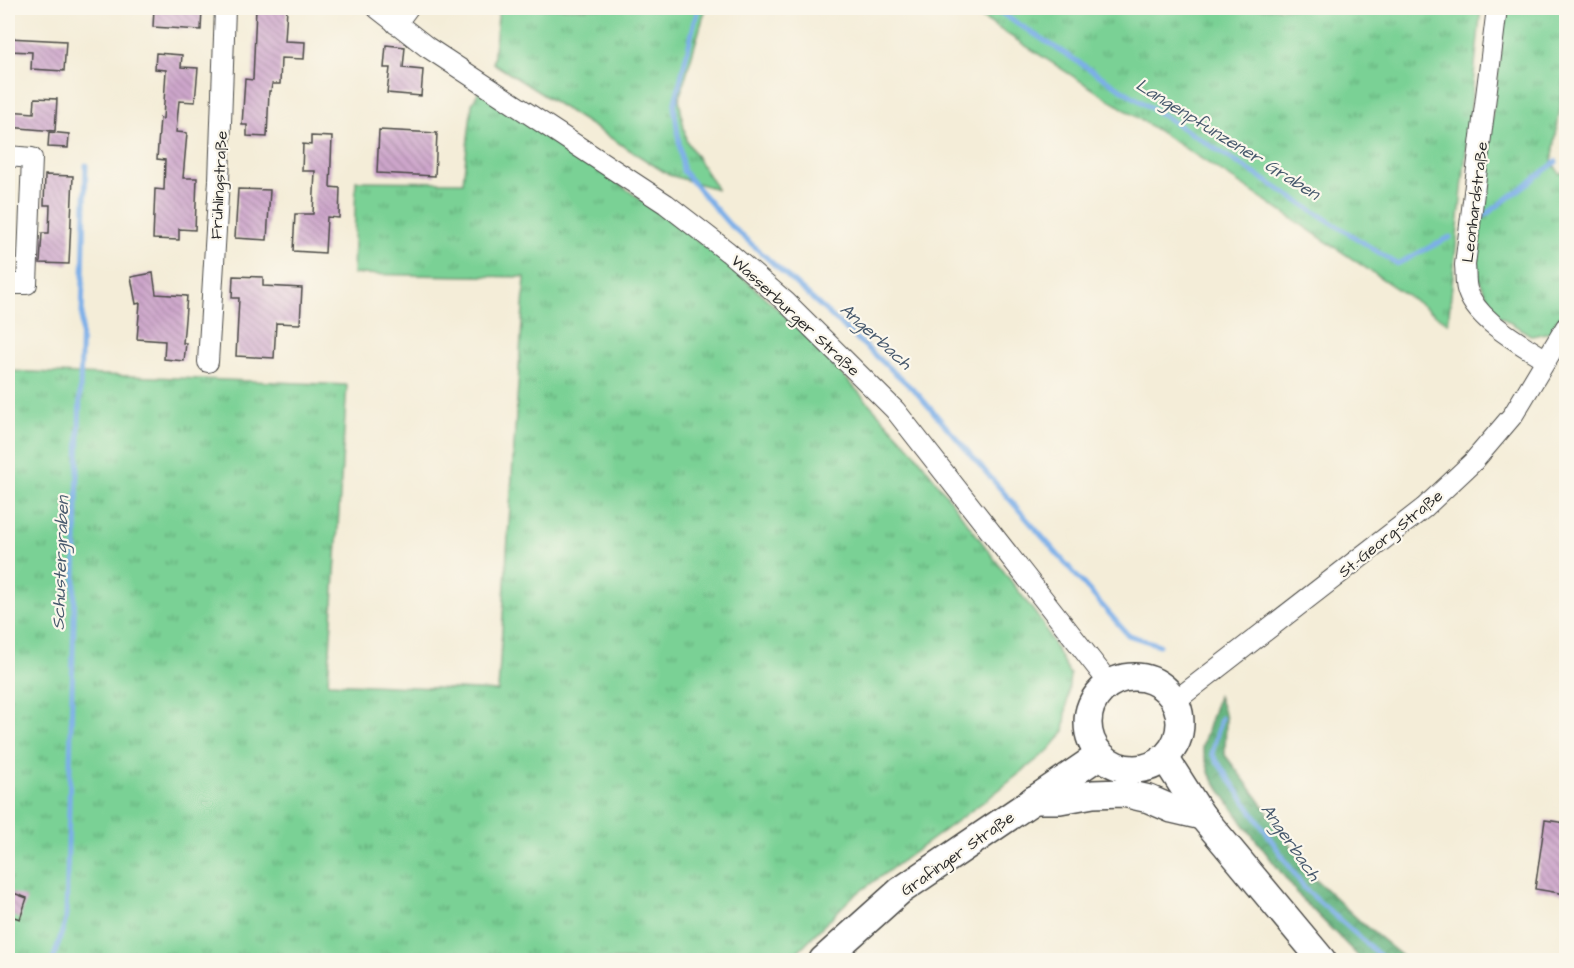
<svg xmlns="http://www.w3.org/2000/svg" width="1574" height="968" viewBox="0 0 1574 968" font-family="'Architects Daughter',sans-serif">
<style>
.grass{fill:url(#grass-tufts);stroke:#527e60;stroke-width:1.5}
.forest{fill:url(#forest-crowns);stroke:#476f54;stroke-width:1.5}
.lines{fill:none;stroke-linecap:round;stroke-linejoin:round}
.stream{stroke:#7bafe8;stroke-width:5}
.building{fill:url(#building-back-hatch)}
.street-casing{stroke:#494845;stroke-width:22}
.secondary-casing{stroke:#494845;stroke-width:30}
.street{stroke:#fff;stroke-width:20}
.secondary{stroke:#fff;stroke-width:27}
.labels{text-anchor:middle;stroke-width:4.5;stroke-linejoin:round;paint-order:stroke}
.street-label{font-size:16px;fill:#2b2b2b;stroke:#fbf7ec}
.water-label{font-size:18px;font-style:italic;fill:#47596d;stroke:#fbf7ec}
</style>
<defs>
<pattern id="grass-tufts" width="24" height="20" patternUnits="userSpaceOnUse" patternTransform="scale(1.5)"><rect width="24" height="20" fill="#7ad195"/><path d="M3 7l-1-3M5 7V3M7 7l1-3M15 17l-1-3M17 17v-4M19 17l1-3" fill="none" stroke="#64aa7a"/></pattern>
<pattern id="forest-crowns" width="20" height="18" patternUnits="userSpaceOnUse" patternTransform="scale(1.5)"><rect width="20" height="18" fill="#63b37e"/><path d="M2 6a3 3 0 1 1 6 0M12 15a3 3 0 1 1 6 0" fill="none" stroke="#529267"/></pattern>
<pattern id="building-back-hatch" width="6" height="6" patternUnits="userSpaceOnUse" patternTransform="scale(1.5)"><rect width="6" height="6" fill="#cda6cb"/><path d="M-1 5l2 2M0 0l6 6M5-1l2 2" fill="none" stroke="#a787a5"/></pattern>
</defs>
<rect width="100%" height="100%" fill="#fbf7ec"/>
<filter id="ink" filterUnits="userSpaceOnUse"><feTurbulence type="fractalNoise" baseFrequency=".0167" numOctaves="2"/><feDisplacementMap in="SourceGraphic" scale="12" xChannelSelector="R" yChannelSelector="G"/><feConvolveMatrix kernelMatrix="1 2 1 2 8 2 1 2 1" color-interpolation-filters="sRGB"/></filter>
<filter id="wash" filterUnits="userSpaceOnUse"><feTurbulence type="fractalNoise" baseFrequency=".008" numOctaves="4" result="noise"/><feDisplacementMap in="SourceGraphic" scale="24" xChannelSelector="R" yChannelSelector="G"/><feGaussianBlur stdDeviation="1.35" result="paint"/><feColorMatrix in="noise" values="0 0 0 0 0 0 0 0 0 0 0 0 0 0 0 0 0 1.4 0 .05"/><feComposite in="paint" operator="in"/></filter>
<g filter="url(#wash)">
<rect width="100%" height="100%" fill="#f4edd8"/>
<g class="grass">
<polygon points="499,8 706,8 679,99 686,140 717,189 669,175 493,63"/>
<polygon points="967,8 1481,8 1448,323 1242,185"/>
<polygon points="1506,8 1566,8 1566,69 1552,162 1560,174 1566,171 1566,307 1550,332 1532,336 1496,314 1479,279 1476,243"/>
<polygon points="479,91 600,170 719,256 800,329 915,453 1041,621 1070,675 1064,732 1049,750 990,797 851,898 789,960 8,960 8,371 347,385 328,683 498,691 525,277 353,274 356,181 463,182 472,104"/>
</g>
<polygon class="forest" points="1218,696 1226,718 1225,755 1257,797 1313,877 1363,924 1407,960 1362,960 1301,898 1242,822 1210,775 1202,747"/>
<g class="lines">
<g class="stream">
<polyline points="698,8 674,106 683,171 728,223 916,392 1128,635 1159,645"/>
<polyline points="993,8 1397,264 1450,237"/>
<polyline points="1484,216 1556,162"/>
<polyline points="1221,718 1212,754 1305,889 1385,960"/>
<polyline points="53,960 66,919 86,165"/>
</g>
</g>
<g id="blocks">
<g class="building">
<polygon points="154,8 202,8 201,30 153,27"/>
<polygon points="256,8 287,8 285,41 305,42 304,59 281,58 280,84 272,84 271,91 269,91 267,137 247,136 247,125 242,125 245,79 253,80"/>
<polygon points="8,38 66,41 64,71 31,69 32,52 8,51"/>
<polygon points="386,45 405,47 403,68 423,70 421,96 387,93 390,68 384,68"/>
<polygon points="156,53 182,55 181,67 198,68 195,102 179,101 176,132 187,133 183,178 197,178 195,230 179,229 179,240 153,239 155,189 164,190 165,160 157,159 160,118 163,119 166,70 155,69"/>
<polygon points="35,98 57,99 55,131 8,127 8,111 34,113"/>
<polygon points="379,130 437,133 435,176 377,173"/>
<polygon points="49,132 69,134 68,148 48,147"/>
<polygon points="311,136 332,137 330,187 340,188 339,218 327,217 325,253 293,251 295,214 313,214 315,171 302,171 303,144 311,145"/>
<polygon points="45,175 73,176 69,264 40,263 42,233 49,233 50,205 44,205"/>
<polygon points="238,189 270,190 267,240 235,238"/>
<polygon points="153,273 156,294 187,296 183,343 186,343 184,361 164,359 165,341 137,339 140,303 136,304 131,277"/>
<polygon points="233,276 263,277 263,286 302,288 300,324 276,323 274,358 236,356 239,298 232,298"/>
<polygon points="1545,820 1566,823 1566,894 1535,889"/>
<polygon points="8,891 27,898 20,919 8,915"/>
</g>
</g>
</g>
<g filter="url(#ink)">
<use href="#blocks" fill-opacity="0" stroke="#494845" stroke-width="1.5"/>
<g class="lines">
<g class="street-casing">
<g id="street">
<polyline points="377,8 427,47 666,204 728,252 786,302 895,410 1110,684"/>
<path d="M1497,8l-32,257c1,8 0,17 2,24 8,31 54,54 79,71"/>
<polyline points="396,24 408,8"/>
<polyline points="8,156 32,158 27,284 8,284"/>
<polyline points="208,362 219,180 225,8"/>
<polyline points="1175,701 1424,508 1473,462 1513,415 1566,327"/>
</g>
</g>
<g class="secondary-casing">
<g id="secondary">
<circle cx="1134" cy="723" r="46"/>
<polyline points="1165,758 1202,816 1322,960"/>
<polyline points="1033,800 1060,800 1093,794 1123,793 1149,799 1172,809 1202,816"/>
<polyline points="823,960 900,891 1100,755"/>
</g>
</g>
<use href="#street" class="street"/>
<use href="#secondary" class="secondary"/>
</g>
</g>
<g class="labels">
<g class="street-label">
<text transform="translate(218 185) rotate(-87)" y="6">Frühlingstraße</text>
<text transform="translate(1474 202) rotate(-83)" y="6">Leonhardstraße</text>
<text transform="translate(796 315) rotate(43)" y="6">Wasserburger Straße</text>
<text transform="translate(1390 533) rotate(-39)" y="6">St.-Georg-Straße</text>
<text transform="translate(957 853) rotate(-35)" y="6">Grafinger Straße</text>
</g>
<g class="water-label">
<text transform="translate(1228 139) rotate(32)" y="6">Langenpfunzener Graben</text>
<text transform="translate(876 336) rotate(42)" y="6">Angerbach</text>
<text transform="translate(60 563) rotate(-88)" y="6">Schustergraben</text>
<text transform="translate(1291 842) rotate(55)" y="6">Angerbach</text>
</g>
</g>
<rect width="1574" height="968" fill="none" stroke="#fbf7ec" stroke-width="30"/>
</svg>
